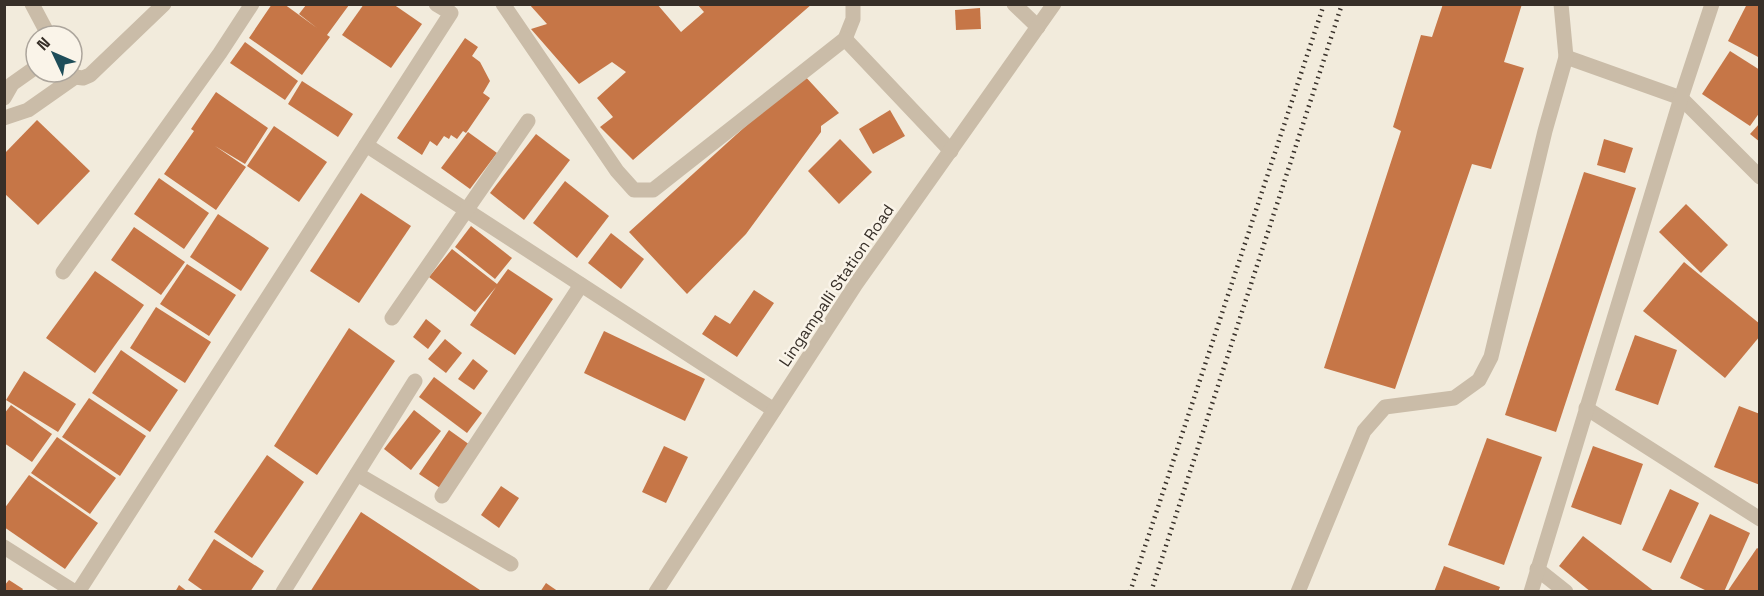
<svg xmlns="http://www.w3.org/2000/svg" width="1764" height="596" viewBox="0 0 1764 596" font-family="'Space Grotesk',sans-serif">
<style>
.building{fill:#c67647}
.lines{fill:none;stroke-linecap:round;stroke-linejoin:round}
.minor{stroke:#cabca8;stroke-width:15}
.rail{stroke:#372f28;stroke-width:4.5;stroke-dasharray:1.5 4.5;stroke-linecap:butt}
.labels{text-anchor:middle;stroke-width:5;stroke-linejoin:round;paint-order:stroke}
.street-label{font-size:16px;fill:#372f28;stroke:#faf4e9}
</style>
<rect width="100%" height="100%" fill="#f2ebdc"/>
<g class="building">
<polygon points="272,4 284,4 317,28 299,14 306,5 349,5 327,35 330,37 302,75 249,38"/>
<polygon points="364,4 393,4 422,24 391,68 342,35"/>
<polygon points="529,4 657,4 681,32 704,12 697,4 812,4 633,160 600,127 613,117 597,98 626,72 612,62 579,84 531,29 547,24"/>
<polygon points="1443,4 1522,4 1504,62 1524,68 1491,169 1472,164 1395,389 1324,368 1401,131 1393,127 1421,35 1432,37"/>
<polygon points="1747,4 1760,4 1760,58 1728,41"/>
<polygon points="980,8 981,29 956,30 955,10"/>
<polygon points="465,38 478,47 472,56 480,62 490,81 483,93 490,98 466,133 463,131 457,139 451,135 449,139 444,136 437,146 430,141 422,155 397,138"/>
<polygon points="245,42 298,81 285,100 230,63"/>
<polygon points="1730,51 1760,70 1760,112 1750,126 1702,94"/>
<polygon points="803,74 839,113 821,126 821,132 746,234 687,294 629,232"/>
<polygon points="302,81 353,114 338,137 288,104"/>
<polygon points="216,92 268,128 245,164 215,146 246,167 216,210 164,174 194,131 191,129"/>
<polygon points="890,110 905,136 873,154 859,129"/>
<polygon points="37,120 90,171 38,225 4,193 4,154"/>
<polygon points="1760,123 1760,142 1750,134"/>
<polygon points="274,126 327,162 299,202 247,166"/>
<polygon points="468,132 497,153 470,189 441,168"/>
<polygon points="536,134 570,160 524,220 490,193"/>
<polygon points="840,139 872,172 839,204 808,171"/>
<polygon points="1604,139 1633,148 1625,173 1597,165"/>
<polygon points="1584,172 1636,188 1556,432 1505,415"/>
<polygon points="159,178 209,213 184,249 134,214"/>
<polygon points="565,181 609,216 577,258 533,223"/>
<polygon points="361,193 411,226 359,303 310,271"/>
<polygon points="1686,204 1728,245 1701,273 1659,232"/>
<polygon points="218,214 269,248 241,291 190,257"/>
<polygon points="471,226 512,258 495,279 455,247"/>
<polygon points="134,227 185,262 161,295 111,260"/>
<polygon points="611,233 644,259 621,289 588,263"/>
<polygon points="452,249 497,284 508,269 553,299 515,355 470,325 496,287 475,312 429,277"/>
<polygon points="1684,262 1760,324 1760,336 1725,378 1643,311"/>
<polygon points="187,264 236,295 209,336 160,304"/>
<polygon points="95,271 144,305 95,373 46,338"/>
<polygon points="754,290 774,303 737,357 702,334 715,315 730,324"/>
<polygon points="156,307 211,342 185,383 130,348"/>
<polygon points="426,319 441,331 428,349 413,337"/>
<polygon points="349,328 395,361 317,475 274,446"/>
<polygon points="604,331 705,379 685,421 584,373"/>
<polygon points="1635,335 1677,350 1658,405 1615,390"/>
<polygon points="445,339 462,353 446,373 428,359"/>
<polygon points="121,350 178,390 150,432 92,393"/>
<polygon points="473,359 488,371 474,390 458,379"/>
<polygon points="24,371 76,404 58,432 6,400"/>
<polygon points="434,377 482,413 467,433 419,397"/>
<polygon points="89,398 146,436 120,476 62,437"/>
<polygon points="11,405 52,434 32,462 4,443 4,414"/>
<polygon points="1739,406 1760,414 1760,485 1714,467"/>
<polygon points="414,410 441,431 411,470 384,449"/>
<polygon points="449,430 470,445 440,488 419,474"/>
<polygon points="57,437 116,478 90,514 31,473"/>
<polygon points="1487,438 1542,457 1504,565 1448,545"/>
<polygon points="664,446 688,457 666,503 642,492"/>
<polygon points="1593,446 1643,464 1621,525 1571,507"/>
<polygon points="267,455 304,482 252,558 214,532"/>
<polygon points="29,475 98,523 65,569 4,527 4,509"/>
<polygon points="501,486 519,498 499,528 481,515"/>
<polygon points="1670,489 1699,503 1671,563 1642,550"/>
<polygon points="361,512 483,592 310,592"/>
<polygon points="1710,514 1750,533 1724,592 1709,592 1680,578"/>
<polygon points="1583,536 1655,592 1591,592 1559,566"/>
<polygon points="214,539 264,571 250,592 205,592 188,580"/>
<polygon points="1757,548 1760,550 1760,592 1727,592"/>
<polygon points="1444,566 1500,587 1498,592 1434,592"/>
<polygon points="9,580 23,589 21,592 4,592 4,586"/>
<polygon points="546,583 559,592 540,592"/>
<polygon points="179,585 188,592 175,592"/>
</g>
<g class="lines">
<g class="minor">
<polyline points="32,4 49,36"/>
<polyline points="503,4 617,171 634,190 653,190 845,39 853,19 853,4"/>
<polyline points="1014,4 1038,27"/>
<polyline points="845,39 951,151"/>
<polyline points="1566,57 1681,98 1760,177"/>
<polyline points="71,72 75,77 83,78 90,75 164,4"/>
<polyline points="4,98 12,84 36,67"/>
<polyline points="4,118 28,110 75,77"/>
<polyline points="366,145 774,410"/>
<polyline points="63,272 220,53 252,4"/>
<polyline points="392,318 528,121"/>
<polyline points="1586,408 1760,519"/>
<polyline points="357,474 511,564"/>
<polyline points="442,496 581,285"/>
<polyline points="4,547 75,592"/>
<polyline points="1537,569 1566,592"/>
<polyline points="78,592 451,13 436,4"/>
<polyline points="283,592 415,381"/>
<polyline points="656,592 856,284 1054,4"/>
<polyline points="1298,592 1364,431 1385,407 1454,398 1479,380 1491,357 1545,131 1566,57 1561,4"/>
<polyline points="1531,592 1681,98 1712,4"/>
</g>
<g class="rail">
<polyline points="1130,592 1324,4"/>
<polyline points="1151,592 1342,4"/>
</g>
</g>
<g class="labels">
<g class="street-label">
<text transform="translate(836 285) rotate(-56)" y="6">Lingampalli Station Road</text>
</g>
</g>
<rect width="1764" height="596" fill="none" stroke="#372f28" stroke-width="12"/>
<g transform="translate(54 54) rotate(314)"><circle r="28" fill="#faf4e9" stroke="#aca59c" stroke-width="1.5"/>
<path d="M0-4.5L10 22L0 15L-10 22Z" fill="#1e4d59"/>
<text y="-9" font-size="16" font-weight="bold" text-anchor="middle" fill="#372f28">N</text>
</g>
</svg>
